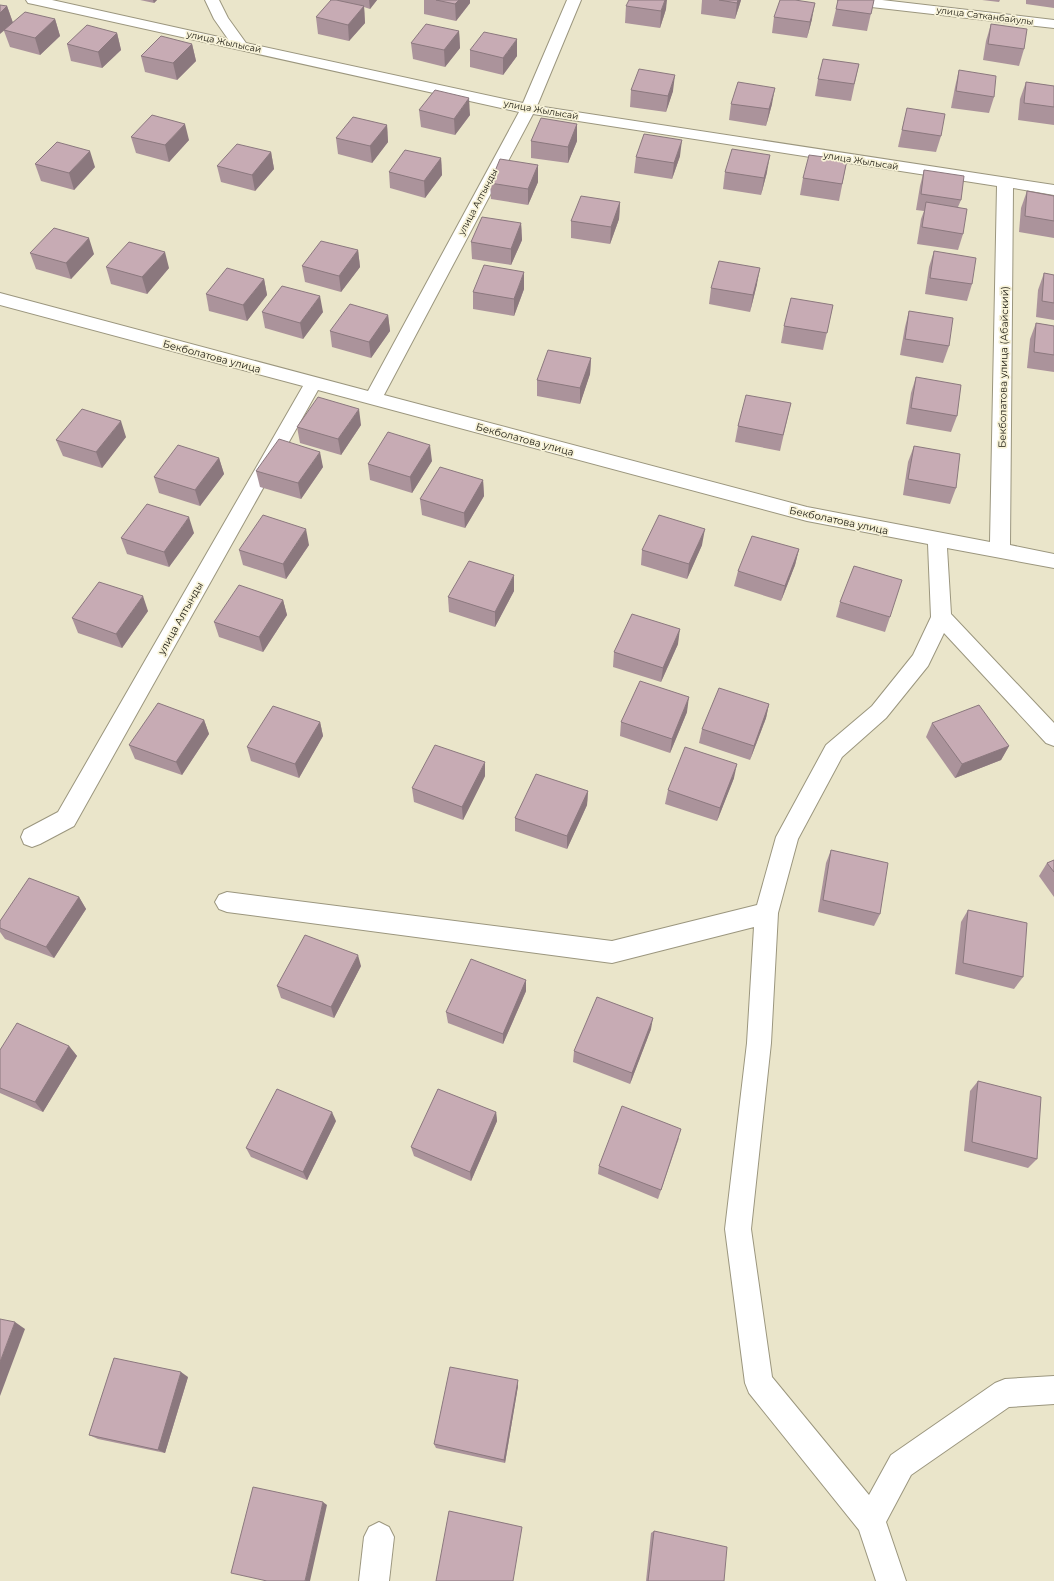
<svg xmlns="http://www.w3.org/2000/svg" width="1054" height="1581" viewBox="0 0 1054 1581" font-family="Montserrat,sans-serif">
<style>
.lines{fill:none;stroke-linecap:round;stroke-linejoin:round}
.minor-casing{stroke:#9b967e;stroke-width:2}
.minor{fill:#fff;fill-rule:evenodd}
.wall{fill:#ab939b}
.shaded-wall{fill:#8b787e}
.building{fill:#c7abb4;stroke:#8b787e}
.labels{text-anchor:middle;stroke-width:3.5;stroke-linejoin:round;paint-order:stroke}
.far-street-label{font-size:9px;fill:#19170e;stroke:#f7f2d7}
.street-label{font-size:10px;fill:#19170e;stroke:#f7f2d7}
</style>
<rect width="100%" height="100%" fill="#eae5ca"/>
<g class="lines">
<g class="minor-casing">
<g id="minor">
<path d="M26,0h26l176,39 -14,-20 -9,-19h14l9,18 18,25 277,60 44,-103h14l-44,106 517,79v10l-41,-7 -3,357 44,9v14l-107,-20 4,66 103,109v23l-8,-3 -102,-110 -16,33 -42,52 -44,39 -44,82 -20,74 -7,130 -20,186 21,148 97,118 22,-40 104,-72 10,-4 49,-3v28l-45,3 -98,68 -25,47 20,59h-30l-17,-51 -110,-137 -4,-10 -20,-154 22,-186 7,-116 -142,36 -385,-51 -8,-3 -4,-7 4,-7 8,-3 385,49 145,-36 19,-68 50,-92 46,-39 41,-51 18,-38 -3,-73 -121,-23 -489,-131 -244,436 -34,18 -8,3 -8,-3 -3,-7 3,-7 34,-18 245,-426 -303,-81v-12l368,98 151,-279 -486,-108 -5,-1zM533,114l464,72 -7,356 -183,-35 -423,-112z"/>
<polygon points="838,0 882,0 1054,20 1054,28 845,4 840,3"/>
<polygon points="379,1522 389,1527 394,1537 389,1581 359,1581 364,1537 369,1527"/>
</g>
</g>
<use href="#minor" class="minor"/>
</g>
<g class="wall">
<polygon points="140,0 157,0 154,3"/>
<polygon points="339,0 377,0 370,9 364,7 365,23 349,41 318,34 316,17 339,1"/>
<polygon points="424,0 470,0 470,3 456,21 424,14"/>
<polygon points="702,0 741,0 735,19 701,14"/>
<polygon points="874,0 867,31 832,26 836,9"/>
<polygon points="982,0 1000,0 999,2"/>
<polygon points="1026,0 1054,0 1054,8 1026,4"/>
<polygon points="7,6 13,23 55,19 60,36 40,55 10,47 4,31"/>
<polygon points="626,6 666,9 660,28 625,23"/>
<polygon points="774,17 812,19 807,38 772,33"/>
<polygon points="991,24 1024,49 1019,66 983,60 986,41"/>
<polygon points="459,31 460,48 445,67 413,59 411,43"/>
<polygon points="117,33 121,50 102,68 71,61 67,44"/>
<polygon points="192,44 196,61 177,80 145,72 141,56"/>
<polygon points="470,50 517,56 503,75 470,67"/>
<polygon points="859,64 851,101 815,96 818,79"/>
<polygon points="959,70 994,97 989,113 951,108 955,87"/>
<polygon points="1026,82 1054,86 1054,125 1018,120 1020,99"/>
<polygon points="631,90 673,91 666,112 630,107"/>
<polygon points="731,104 772,104 766,126 729,120"/>
<polygon points="907,108 941,136 936,152 898,147"/>
<polygon points="419,110 470,115 455,135 421,127"/>
<polygon points="577,124 577,141 568,163 531,158 531,141"/>
<polygon points="387,125 388,142 372,163 338,154 336,138"/>
<polygon points="131,137 189,140 169,162 136,153"/>
<polygon points="271,152 274,169 255,191 221,182 217,166"/>
<polygon points="680,156 672,179 634,173 636,157"/>
<polygon points="441,158 442,175 425,198 390,188 389,172"/>
<polygon points="847,160 839,201 800,195 803,178"/>
<polygon points="35,164 95,167 74,190 41,181"/>
<polygon points="538,165 538,182 528,205 491,199 490,183"/>
<polygon points="924,170 961,200 958,207 963,234 958,250 917,244 921,219 924,211 916,210 920,186"/>
<polygon points="725,172 767,172 761,195 723,189"/>
<polygon points="1027,191 1054,196 1054,238 1019,232 1021,208"/>
<polygon points="620,202 619,219 610,244 571,238 571,221"/>
<polygon points="521,223 522,240 511,265 472,259 471,242"/>
<polygon points="358,250 360,267 341,292 305,282 302,266"/>
<polygon points="934,251 972,284 967,301 925,294 929,267"/>
<polygon points="30,253 94,254 71,279 36,269"/>
<polygon points="106,267 169,268 147,294 111,284"/>
<polygon points="1044,273 1054,275 1054,320 1036,317 1038,290"/>
<polygon points="264,279 267,295 247,321 209,311 206,294"/>
<polygon points="757,284 750,312 709,304 711,288"/>
<polygon points="524,289 514,316 473,309 473,292"/>
<polygon points="833,305 823,350 781,343 784,326"/>
<polygon points="909,311 949,346 943,363 900,355 905,327"/>
<polygon points="262,312 323,312 303,339 265,328"/>
<polygon points="388,315 390,331 371,358 332,347 330,331"/>
<polygon points="1036,323 1054,326 1054,372 1027,368 1030,339"/>
<polygon points="591,358 590,374 580,404 537,396 537,380"/>
<polygon points="916,377 957,416 951,432 906,424 911,393"/>
<polygon points="791,403 780,451 735,442 738,426"/>
<polygon points="361,425 341,455 300,443 297,427"/>
<polygon points="126,437 102,468 63,456 56,440"/>
<polygon points="914,446 956,488 950,504 903,495 908,462"/>
<polygon points="219,458 224,474 200,506 159,493 154,477"/>
<polygon points="432,461 412,493 370,480 368,464"/>
<polygon points="323,467 301,499 260,487 256,471"/>
<polygon points="483,480 484,496 465,528 422,515 420,499"/>
<polygon points="194,533 169,567 127,554 121,538"/>
<polygon points="309,545 286,579 243,565 239,550"/>
<polygon points="702,545 687,579 641,565 642,550"/>
<polygon points="799,549 795,565 781,601 734,586 738,571"/>
<polygon points="514,591 495,627 449,612 448,597"/>
<polygon points="283,600 287,615 263,652 219,637 214,622"/>
<polygon points="840,602 890,617 885,632 836,617"/>
<polygon points="148,611 122,648 78,633 72,618"/>
<polygon points="678,644 661,682 613,667 614,652"/>
<polygon points="769,704 766,718 750,760 699,743 702,729"/>
<polygon points="687,712 670,753 620,736 621,722"/>
<polygon points="204,720 209,734 182,775 135,759 129,745"/>
<polygon points="320,722 323,736 299,778 251,761 247,747"/>
<polygon points="932,723 1009,746 1001,760 955,778 926,737"/>
<polygon points="485,776 463,820 414,802 412,788"/>
<polygon points="734,778 717,821 665,804 668,790"/>
<polygon points="588,791 587,805 567,849 515,831 515,818"/>
<polygon points="831,850 880,914 874,926 818,912 826,863"/>
<polygon points="1054,860 1054,897 1039,876 1047,863"/>
<polygon points="79,897 86,909 54,958 5,939 0,932 0,921"/>
<polygon points="968,910 1023,977 1014,989 955,974 961,922"/>
<polygon points="361,966 334,1018 281,998 277,986"/>
<polygon points="526,980 526,991 503,1044 448,1023 446,1012"/>
<polygon points="651,1029 630,1084 573,1062 574,1051"/>
<polygon points="69,1046 77,1056 43,1112 0,1093 0,1050"/>
<polygon points="978,1081 1037,1159 1028,1168 964,1151 970,1091"/>
<polygon points="496,1112 497,1121 471,1181 414,1156 411,1147"/>
<polygon points="336,1121 307,1180 251,1157 246,1148"/>
<polygon points="679,1138 658,1199 598,1174 599,1166"/>
<polygon points="188,1377 165,1453 98,1439 89,1435"/>
<polygon points="518,1386 505,1463 436,1448 434,1444"/>
<polygon points="654,1531 724,1581 646,1581 651,1533"/>
</g>
<g class="shaded-wall">
<polygon points="153,0 157,0 154,3"/>
<polygon points="369,0 377,0 370,9"/>
<polygon points="459,0 470,0 470,3 456,21 455,4"/>
<polygon points="665,0 667,0 666,9 660,28 661,11"/>
<polygon points="738,0 741,0 735,19 737,3"/>
<polygon points="815,3 812,19 807,38 810,22"/>
<polygon points="7,6 13,23 0,34 0,13"/>
<polygon points="364,6 365,23 349,41 348,25"/>
<polygon points="55,19 60,36 40,55 35,38"/>
<polygon points="459,31 460,48 445,67 444,50"/>
<polygon points="117,33 121,50 102,68 98,52"/>
<polygon points="517,39 517,56 503,75 503,58"/>
<polygon points="192,44 196,61 177,80 173,63"/>
<polygon points="675,75 673,91 666,112 668,96"/>
<polygon points="775,88 772,104 766,126 769,109"/>
<polygon points="469,98 470,115 455,135 454,119"/>
<polygon points="185,124 189,140 169,162 165,145"/>
<polygon points="577,124 577,141 568,163 568,147"/>
<polygon points="387,125 388,142 372,163 370,146"/>
<polygon points="682,140 680,156 672,179 674,163"/>
<polygon points="90,151 95,167 74,190 69,173"/>
<polygon points="271,152 274,169 255,191 252,175"/>
<polygon points="770,155 767,172 761,195 764,178"/>
<polygon points="441,158 442,175 425,198 424,181"/>
<polygon points="538,165 538,182 528,205 528,189"/>
<polygon points="620,202 619,219 610,244 611,227"/>
<polygon points="521,223 522,240 511,265 511,249"/>
<polygon points="89,238 94,254 71,279 66,263"/>
<polygon points="358,250 360,267 341,292 339,276"/>
<polygon points="165,252 169,268 147,294 142,277"/>
<polygon points="760,268 757,284 750,312 753,295"/>
<polygon points="524,272 524,289 514,316 514,299"/>
<polygon points="264,279 267,295 247,321 243,305"/>
<polygon points="320,296 323,312 303,339 300,323"/>
<polygon points="388,315 390,331 371,358 369,342"/>
<polygon points="591,358 590,374 580,404 580,388"/>
<polygon points="359,409 361,425 341,455 338,439"/>
<polygon points="121,421 126,437 102,468 96,452"/>
<polygon points="430,445 432,461 412,493 410,477"/>
<polygon points="320,452 323,467 301,499 298,483"/>
<polygon points="219,458 224,474 200,506 195,490"/>
<polygon points="483,480 484,496 465,528 464,513"/>
<polygon points="189,517 194,533 169,567 164,552"/>
<polygon points="306,529 309,545 286,579 283,564"/>
<polygon points="705,529 702,545 687,579 689,564"/>
<polygon points="799,549 795,565 781,601 785,586"/>
<polygon points="514,575 514,591 495,627 495,612"/>
<polygon points="143,596 148,611 122,648 116,634"/>
<polygon points="283,600 287,615 263,652 259,637"/>
<polygon points="680,629 678,644 661,682 663,668"/>
<polygon points="689,697 687,712 670,753 672,739"/>
<polygon points="769,704 766,718 750,760 754,746"/>
<polygon points="204,720 209,734 182,775 176,762"/>
<polygon points="320,722 323,736 299,778 295,764"/>
<polygon points="1009,746 1001,760 955,778 962,764"/>
<polygon points="485,762 485,776 463,820 462,807"/>
<polygon points="737,764 734,778 717,821 720,808"/>
<polygon points="588,791 587,805 567,849 567,836"/>
<polygon points="79,897 86,909 54,958 46,947"/>
<polygon points="358,955 361,966 334,1018 331,1007"/>
<polygon points="526,980 526,991 503,1044 503,1034"/>
<polygon points="653,1018 651,1029 630,1084 632,1073"/>
<polygon points="69,1046 77,1056 43,1112 35,1102"/>
<polygon points="332,1112 336,1121 307,1180 303,1172"/>
<polygon points="496,1112 497,1121 471,1181 470,1172"/>
<polygon points="15,1322 25,1329 0,1396 0,1362"/>
<polygon points="181,1372 188,1377 165,1453 158,1450"/>
<polygon points="518,1380 518,1386 505,1463 504,1460"/>
<polygon points="323,1502 327,1505 310,1581 305,1581"/>
</g>
<g class="building">
<polygon points="331,0 336,0 364,6 348,25 316,17"/>
<polygon points="436,0 459,0 455,4"/>
<polygon points="629,0 665,0 661,11 626,6"/>
<polygon points="719,0 738,0 737,3"/>
<polygon points="780,0 795,0 815,3 810,22 774,17"/>
<polygon points="838,0 874,0 871,14 836,9"/>
<polygon points="0,5 7,6 0,13"/>
<polygon points="25,12 55,19 35,38 4,30"/>
<polygon points="426,24 459,31 444,50 411,43"/>
<polygon points="991,24 1027,29 1024,49 988,44"/>
<polygon points="87,25 117,33 98,52 67,44"/>
<polygon points="484,32 517,39 503,58 470,50"/>
<polygon points="161,36 192,44 173,63 141,56"/>
<polygon points="823,59 859,64 854,84 818,79"/>
<polygon points="639,69 675,75 668,96 631,90"/>
<polygon points="959,70 996,76 994,97 956,91"/>
<polygon points="738,82 775,88 769,109 731,104"/>
<polygon points="1026,82 1054,86 1054,107 1024,103"/>
<polygon points="435,90 469,98 454,119 419,110"/>
<polygon points="907,108 945,114 941,136 902,130"/>
<polygon points="152,115 185,124 165,145 131,137"/>
<polygon points="353,117 387,125 370,146 336,138"/>
<polygon points="541,118 577,124 568,147 531,141"/>
<polygon points="644,134 682,140 674,163 636,157"/>
<polygon points="57,142 90,151 69,173 35,164"/>
<polygon points="237,144 271,152 252,175 217,166"/>
<polygon points="732,149 770,155 764,178 725,172"/>
<polygon points="405,150 441,158 424,181 389,172"/>
<polygon points="809,155 847,160 842,184 803,178"/>
<polygon points="500,159 538,165 528,189 490,183"/>
<polygon points="924,170 964,176 961,200 921,194"/>
<polygon points="1027,191 1054,196 1054,221 1025,216"/>
<polygon points="581,196 620,202 611,227 571,221"/>
<polygon points="926,202 967,209 963,234 922,227"/>
<polygon points="482,217 521,223 511,249 471,242"/>
<polygon points="54,228 89,238 66,263 30,253"/>
<polygon points="321,241 358,250 339,276 302,266"/>
<polygon points="129,242 165,252 142,277 106,267"/>
<polygon points="934,251 976,258 972,284 930,278"/>
<polygon points="719,261 760,268 753,295 711,288"/>
<polygon points="484,265 524,272 514,299 473,292"/>
<polygon points="227,268 264,279 243,305 206,294"/>
<polygon points="1044,273 1054,275 1054,303 1042,301"/>
<polygon points="282,286 320,296 300,323 262,312"/>
<polygon points="791,298 833,305 827,333 784,326"/>
<polygon points="350,304 388,315 369,342 330,331"/>
<polygon points="909,311 953,318 949,346 905,339"/>
<polygon points="1036,323 1054,326 1054,355 1034,352"/>
<polygon points="548,350 591,358 580,388 537,380"/>
<polygon points="916,377 961,385 957,416 911,408"/>
<polygon points="746,395 791,403 783,435 738,426"/>
<polygon points="318,397 359,409 338,439 297,427"/>
<polygon points="82,409 121,421 96,452 56,440"/>
<polygon points="388,432 430,445 410,477 368,464"/>
<polygon points="279,439 320,452 298,483 256,471"/>
<polygon points="178,445 219,458 195,490 154,477"/>
<polygon points="914,446 960,454 956,488 908,479"/>
<polygon points="440,467 483,480 464,513 420,499"/>
<polygon points="147,504 189,517 164,552 121,538"/>
<polygon points="263,515 306,529 283,564 239,550"/>
<polygon points="659,515 705,529 689,564 642,550"/>
<polygon points="752,536 799,549 785,586 738,571"/>
<polygon points="469,561 514,575 495,612 448,597"/>
<polygon points="854,566 902,580 890,617 840,602"/>
<polygon points="99,582 143,596 116,634 72,618"/>
<polygon points="239,585 283,600 259,637 214,622"/>
<polygon points="632,614 680,629 663,668 614,652"/>
<polygon points="640,681 689,697 672,739 621,722"/>
<polygon points="719,688 769,704 754,746 702,729"/>
<polygon points="158,703 204,720 176,762 129,745"/>
<polygon points="979,705 1009,746 962,764 932,723"/>
<polygon points="273,706 320,722 295,764 247,747"/>
<polygon points="435,745 485,762 462,807 412,788"/>
<polygon points="685,747 737,764 720,808 668,790"/>
<polygon points="536,774 588,791 567,836 515,818"/>
<polygon points="831,850 888,863 880,914 823,900"/>
<polygon points="1054,860 1054,872 1047,863"/>
<polygon points="29,878 79,897 46,947 0,928 0,921"/>
<polygon points="968,910 1027,923 1023,977 963,963"/>
<polygon points="305,935 358,955 331,1007 277,986"/>
<polygon points="471,959 526,980 503,1034 446,1012"/>
<polygon points="597,997 653,1018 632,1073 574,1051"/>
<polygon points="17,1023 69,1046 35,1102 0,1088 0,1050"/>
<polygon points="978,1081 1041,1097 1037,1159 972,1142"/>
<polygon points="277,1089 332,1112 303,1172 246,1148"/>
<polygon points="438,1089 496,1112 470,1172 411,1147"/>
<polygon points="622,1106 681,1129 661,1190 599,1166"/>
<polygon points="0,1319 15,1322 0,1362"/>
<polygon points="114,1358 181,1372 158,1450 89,1435"/>
<polygon points="450,1367 518,1380 504,1460 434,1444"/>
<polygon points="253,1487 323,1502 305,1581 267,1581 231,1573"/>
<polygon points="449,1511 522,1527 513,1581 436,1581"/>
<polygon points="654,1531 727,1547 724,1581 648,1581"/>
</g>
<g class="labels">
<g class="far-street-label">
<text transform="translate(985 16) rotate(7)" y="3">улица Сатканбайулы</text>
<text transform="translate(224 42) rotate(12)" y="3">улица Жылысай</text>
<text transform="translate(541 110) rotate(10)" y="3">улица Жылысай</text>
<text transform="translate(861 161) rotate(9)" y="3">улица Жылысай</text>
<text transform="translate(478 202) rotate(-62)" y="3">улица Алтынды</text>
</g>
<g class="street-label">
<text transform="translate(212 356) rotate(15)" y="4">Бекболатова улица</text>
<text transform="translate(1003 367) rotate(-89)" y="4">Бекболатова улица (Абайский)</text>
<text transform="translate(525 439) rotate(15)" y="4">Бекболатова улица</text>
<text transform="translate(839 520) rotate(12)" y="4">Бекболатова улица</text>
<text transform="translate(180 618) rotate(-61)" y="4">улица Алтынды</text>
</g>
</g>
</svg>
